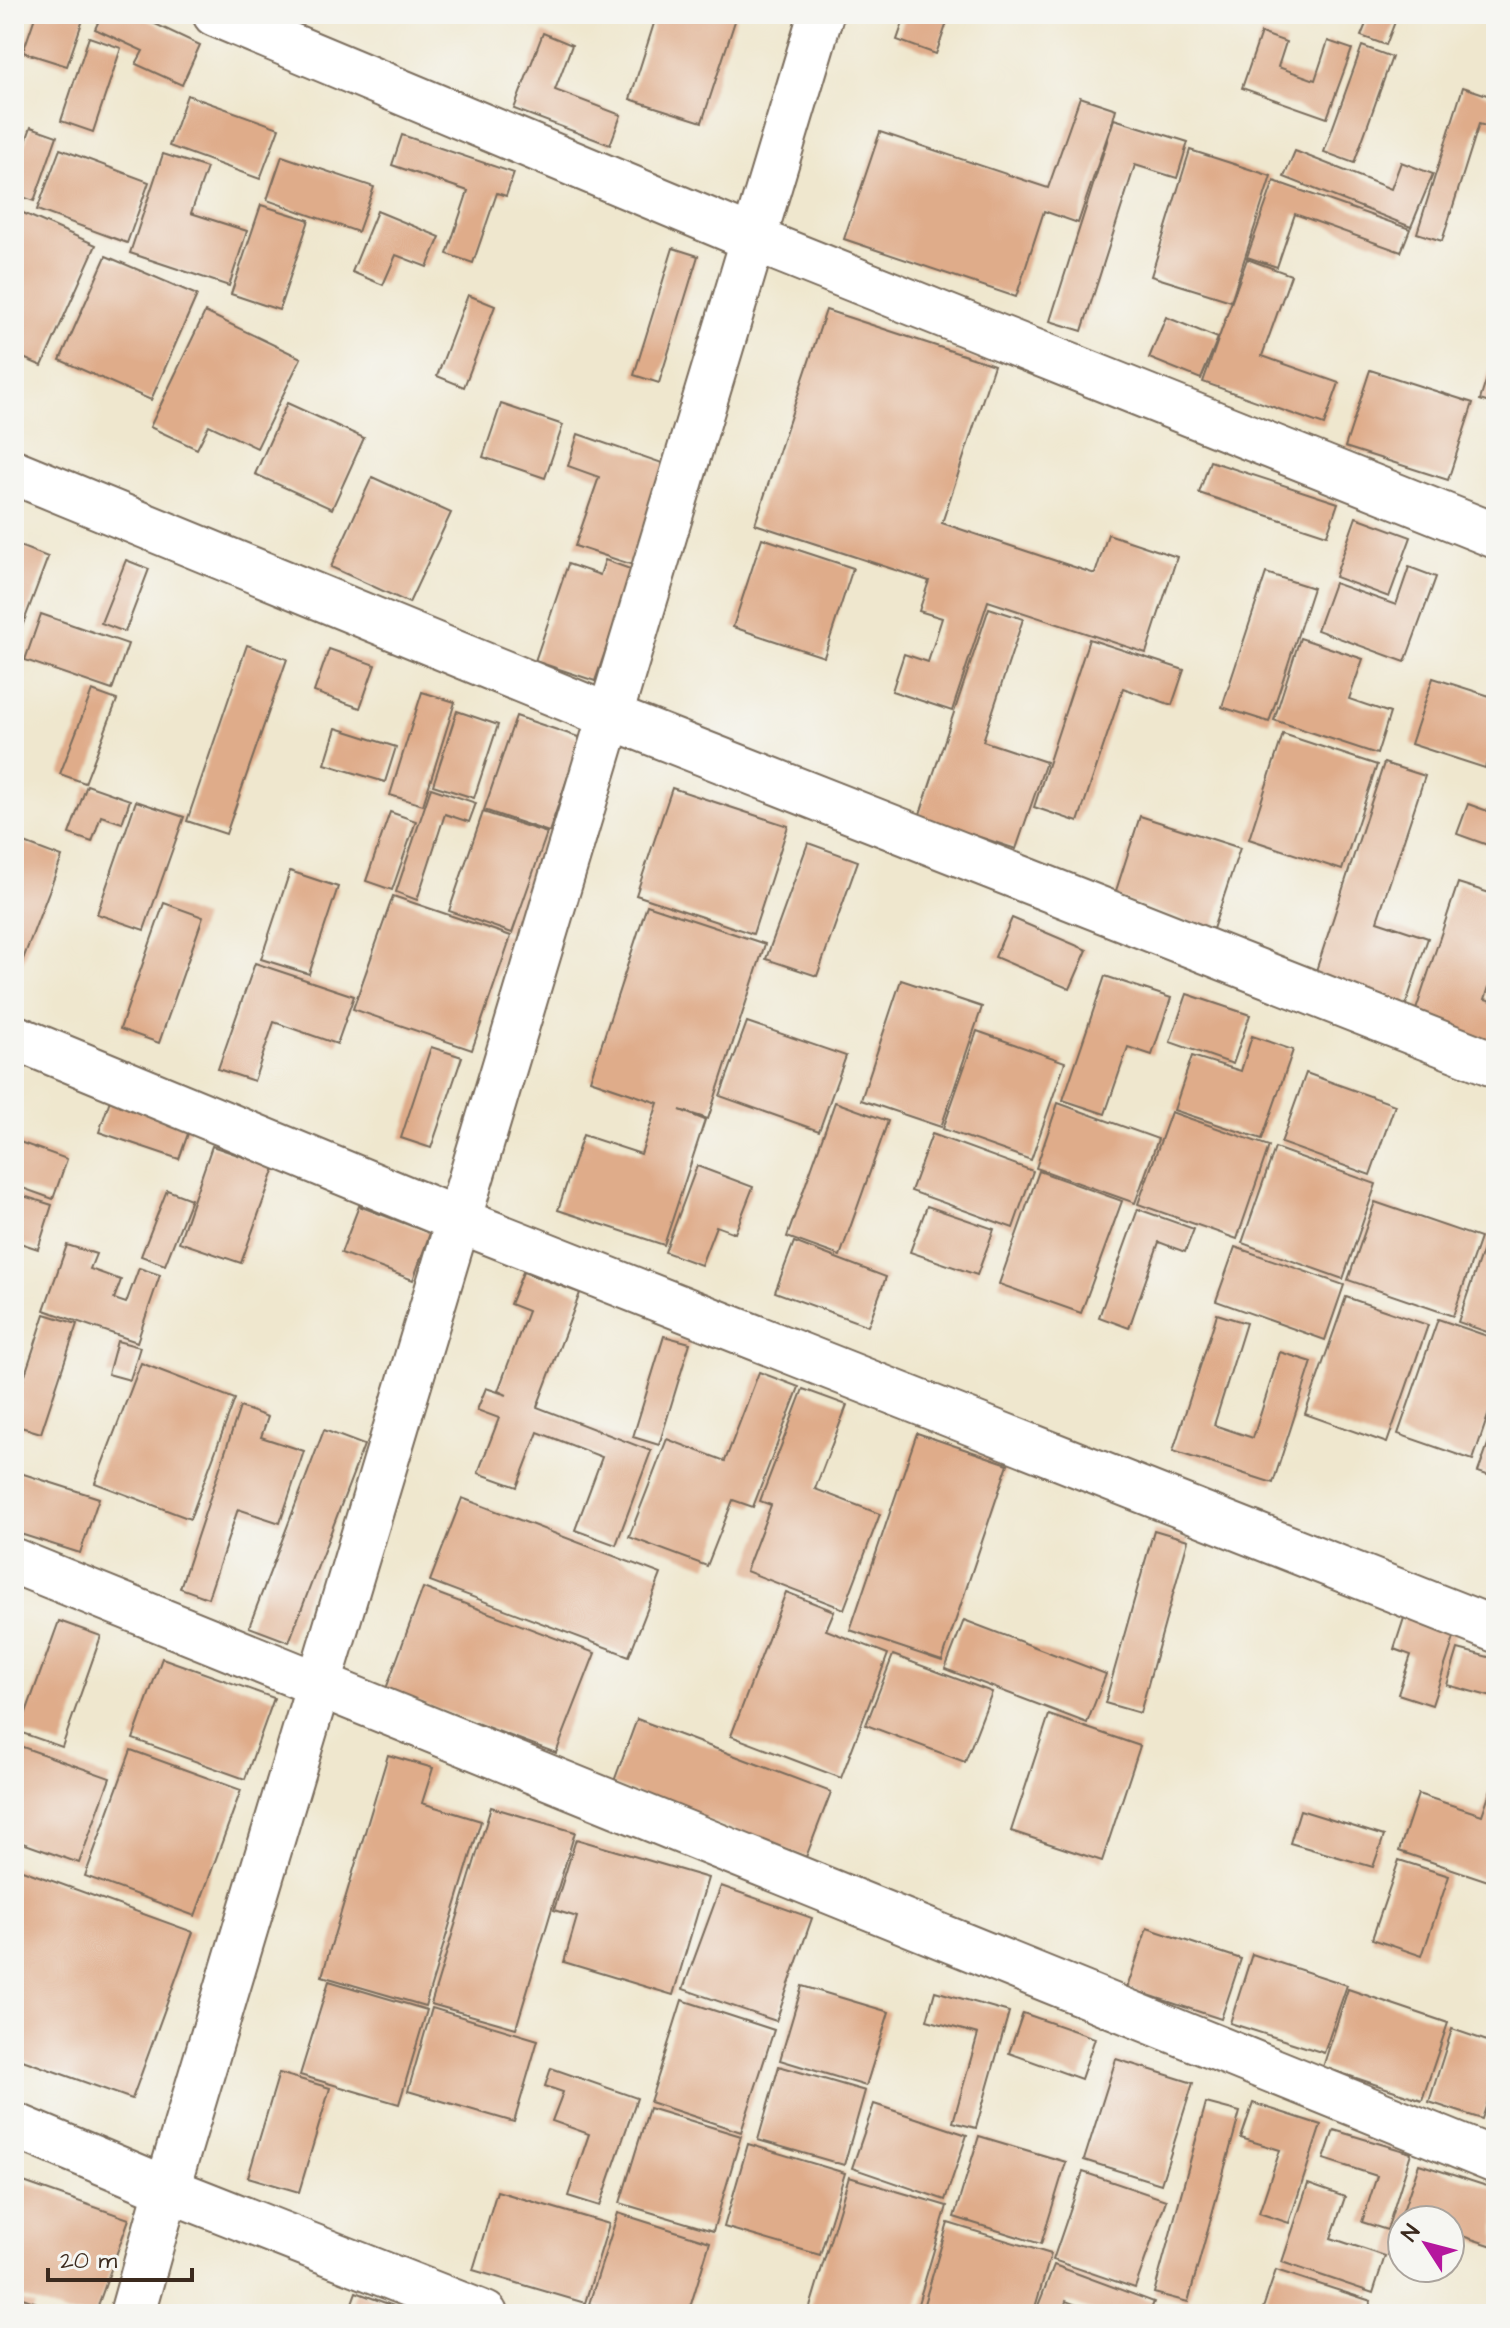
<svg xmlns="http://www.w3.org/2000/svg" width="1510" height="2328" viewBox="0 0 1510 2328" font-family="'Architects Daughter',sans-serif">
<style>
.building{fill:#dfac8a}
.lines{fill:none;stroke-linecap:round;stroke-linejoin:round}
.minor-casing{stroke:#7a6c5c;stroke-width:48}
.minor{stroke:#fff;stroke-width:44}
</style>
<rect width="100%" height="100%" fill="#f6f6f2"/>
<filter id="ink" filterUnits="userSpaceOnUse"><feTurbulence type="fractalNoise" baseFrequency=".0125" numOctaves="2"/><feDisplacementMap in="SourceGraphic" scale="16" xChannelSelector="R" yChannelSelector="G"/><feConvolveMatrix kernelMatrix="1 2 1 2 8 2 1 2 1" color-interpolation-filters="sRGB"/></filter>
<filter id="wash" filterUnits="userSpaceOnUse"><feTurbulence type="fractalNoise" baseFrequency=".006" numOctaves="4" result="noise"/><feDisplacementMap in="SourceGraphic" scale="32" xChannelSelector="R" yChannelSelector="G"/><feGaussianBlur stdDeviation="1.8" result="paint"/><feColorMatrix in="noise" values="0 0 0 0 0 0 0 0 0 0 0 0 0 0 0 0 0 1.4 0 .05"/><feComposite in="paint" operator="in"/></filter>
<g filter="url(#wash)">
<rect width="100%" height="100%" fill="#efe7ce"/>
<g id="blocks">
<g class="building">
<polygon points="36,14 85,14 67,66 23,52"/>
<polygon points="102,14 134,14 200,45 182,85 136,64 143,51 95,29"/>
<polygon points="657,14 723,14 736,18 702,122 630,99"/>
<polygon points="906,14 950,14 936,54 897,40"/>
<polygon points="1370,14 1398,14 1386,45 1361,36"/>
<polygon points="543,33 572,45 555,90 621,115 610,145 514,109"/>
<polygon points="1261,33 1286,42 1278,67 1315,80 1328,41 1352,49 1327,118 1242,88"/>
<polygon points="89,37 121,48 93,132 61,121"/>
<polygon points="1362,46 1392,57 1354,163 1324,152"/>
<polygon points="1463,87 1496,98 1496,129 1479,124 1442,241 1417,233"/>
<polygon points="187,95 279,128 260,179 169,146"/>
<polygon points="1080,97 1116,109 1113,120 1078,223 1044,211 1016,297 844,239 880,132 1048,188"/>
<polygon points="1114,119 1188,142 1177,178 1135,165 1082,331 1050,321"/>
<polygon points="31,127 57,136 34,201 14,194 14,165 17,166"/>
<polygon points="402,135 514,173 506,196 497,193 473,263 447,254 468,191 392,165"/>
<polygon points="60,149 149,182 127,243 37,210"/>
<polygon points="1190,150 1271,176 1231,301 1151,276"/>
<polygon points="1295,151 1391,189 1401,162 1433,174 1411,227 1284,177"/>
<polygon points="163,154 207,168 191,213 247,231 229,286 130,253"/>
<polygon points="282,156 374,187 358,232 267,200"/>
<polygon points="1274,181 1410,229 1401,252 1295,214 1277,267 1247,257"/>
<polygon points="261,205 309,220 279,310 231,294"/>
<polygon points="14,209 96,245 42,366 14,354"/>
<polygon points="377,211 440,237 427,267 396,255 383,285 352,272"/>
<polygon points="673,248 698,256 659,383 634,375"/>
<polygon points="106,256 197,295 151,400 60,360"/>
<polygon points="1247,259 1291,275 1262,356 1339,383 1324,425 1203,382"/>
<polygon points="468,295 495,306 464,387 437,376"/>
<polygon points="826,310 994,365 942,523 1095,574 1108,534 1177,557 1146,653 988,601 952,711 892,691 904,654 928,662 942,618 919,611 929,581 755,524"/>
<polygon points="205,312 301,358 257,448 209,425 197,449 150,427"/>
<polygon points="1166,317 1218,338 1201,379 1149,358"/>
<polygon points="1495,353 1496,353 1496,405 1480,400"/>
<polygon points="1370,370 1473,403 1448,480 1345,447"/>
<polygon points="287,403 364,438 332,509 255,474"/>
<polygon points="501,404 563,425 545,478 483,457"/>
<polygon points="578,434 668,465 633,565 575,546 599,477 568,466"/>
<polygon points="1210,461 1338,503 1327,535 1199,493"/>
<polygon points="372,477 451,513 409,603 331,567"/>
<polygon points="1356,517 1411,537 1389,597 1335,577"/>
<polygon points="762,538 853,568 824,657 733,627"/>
<polygon points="14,544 48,557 20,632 14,630"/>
<polygon points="126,560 149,569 125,632 101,623"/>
<polygon points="605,560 633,570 595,681 535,661 568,564 600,575"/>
<polygon points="1409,567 1436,577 1405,662 1317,630 1334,583 1396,605"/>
<polygon points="1266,573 1313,588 1269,722 1222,707"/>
<polygon points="989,608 1023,619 983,741 1046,762 1016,849 919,817"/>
<polygon points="41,614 128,644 112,690 25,660"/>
<polygon points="1300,638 1363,659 1349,699 1390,713 1377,754 1274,720"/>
<polygon points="1089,639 1184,670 1172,705 1123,688 1078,822 1034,807"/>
<polygon points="247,645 287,659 226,834 187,821"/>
<polygon points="329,649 375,665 360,708 314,692"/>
<polygon points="1433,678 1496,698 1496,733 1485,768 1411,744"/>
<polygon points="92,691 117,700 85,783 60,774"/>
<polygon points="422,692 455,702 423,805 390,795"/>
<polygon points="457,711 498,725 474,798 433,785"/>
<polygon points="516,716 581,738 549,832 484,810"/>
<polygon points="336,728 396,747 385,782 325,764"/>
<polygon points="1283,734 1377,765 1342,870 1249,839"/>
<polygon points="1384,763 1425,776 1377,921 1428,938 1405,1007 1314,977"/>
<polygon points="87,785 130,800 122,823 101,816 92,842 69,834"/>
<polygon points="431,788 476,803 469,822 445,814 417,900 396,892"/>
<polygon points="672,788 788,826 753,934 636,895"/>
<polygon points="136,801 184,817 144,930 97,914"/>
<polygon points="1468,804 1496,814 1496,848 1457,834"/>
<polygon points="390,812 416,821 392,890 366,881"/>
<polygon points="483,812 547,833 512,933 449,911"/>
<polygon points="1140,816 1240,848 1213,929 1114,897"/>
<polygon points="14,839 62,857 14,983"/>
<polygon points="808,843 858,861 817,976 766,959"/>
<polygon points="290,871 338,887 309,974 261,959"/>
<polygon points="1458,883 1496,895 1496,966 1485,999 1496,1002 1496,1049 1412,1022"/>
<polygon points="393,896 511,936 472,1050 353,1009"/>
<polygon points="164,903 203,917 159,1043 120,1029"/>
<polygon points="647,905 765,944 708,1119 680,1110 705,1120 664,1245 558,1210 583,1135 641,1154 658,1103 590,1080"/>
<polygon points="1012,918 1087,950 1070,989 995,957"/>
<polygon points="255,963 354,996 337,1044 274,1022 254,1081 218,1069"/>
<polygon points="1105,976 1171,998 1152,1055 1128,1047 1105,1114 1063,1100"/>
<polygon points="901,980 982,1007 941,1127 861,1100"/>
<polygon points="1187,994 1250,1015 1233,1064 1170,1042"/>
<polygon points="747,1022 846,1056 819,1131 720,1096"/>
<polygon points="977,1031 1065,1062 1031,1160 943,1129"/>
<polygon points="1252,1036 1293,1050 1262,1139 1174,1110 1192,1056 1241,1071"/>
<polygon points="431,1047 462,1057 431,1148 401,1138"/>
<polygon points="1306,1073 1395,1105 1370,1175 1281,1143"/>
<polygon points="110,1100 190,1128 179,1159 99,1132"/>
<polygon points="835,1102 888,1121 840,1256 787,1237"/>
<polygon points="1058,1103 1158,1139 1135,1203 1036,1168"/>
<polygon points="1171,1112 1269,1146 1237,1239 1138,1204"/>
<polygon points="932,1134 1033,1171 1013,1228 911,1191"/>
<polygon points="14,1140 67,1159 53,1199 14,1185"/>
<polygon points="212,1146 275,1168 241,1263 179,1242"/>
<polygon points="1275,1148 1376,1184 1343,1279 1242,1243"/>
<polygon points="697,1166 753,1187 735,1233 716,1226 701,1265 665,1252"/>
<polygon points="1039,1171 1122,1201 1081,1313 999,1284"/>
<polygon points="167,1190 191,1199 165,1265 141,1256"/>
<polygon points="14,1193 52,1205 38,1249 14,1241"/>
<polygon points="1375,1202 1480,1238 1453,1316 1348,1280"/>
<polygon points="359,1206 430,1233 413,1280 341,1253"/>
<polygon points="927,1206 994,1229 977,1275 910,1252"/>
<polygon points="1138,1209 1194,1229 1185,1252 1159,1242 1129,1328 1099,1317"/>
<polygon points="1488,1234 1496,1237 1496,1335 1458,1322"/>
<polygon points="794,1242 886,1277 868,1326 775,1292"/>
<polygon points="67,1245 96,1254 90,1269 121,1280 114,1299 126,1303 139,1268 160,1275 137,1342 44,1310"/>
<polygon points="1235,1247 1344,1285 1325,1340 1216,1301"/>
<polygon points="523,1272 580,1293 537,1407 651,1451 616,1545 575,1530 602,1457 538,1432 517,1487 478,1473 499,1418 477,1410 486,1388 507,1395 498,1391 528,1311 510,1304"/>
<polygon points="1346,1297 1428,1325 1387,1443 1305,1414"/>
<polygon points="45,1314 77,1324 41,1433 14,1425 14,1408"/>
<polygon points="1217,1314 1246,1323 1214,1425 1253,1438 1280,1352 1312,1362 1273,1483 1173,1451"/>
<polygon points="1438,1319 1496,1339 1496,1392 1473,1460 1398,1434"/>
<polygon points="664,1336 690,1343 659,1445 633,1437"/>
<polygon points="117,1341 140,1347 130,1380 108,1374"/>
<polygon points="141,1363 235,1399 190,1519 95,1483"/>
<polygon points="759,1372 799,1387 753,1507 733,1500 707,1566 629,1537 667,1439 725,1461"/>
<polygon points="803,1389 847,1405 815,1489 880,1514 844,1609 746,1571 771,1505 760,1501"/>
<polygon points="240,1407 268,1417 261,1437 304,1451 280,1523 238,1509 208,1598 180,1588"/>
<polygon points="1496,1422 1496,1478 1478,1472"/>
<polygon points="324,1430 364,1445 289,1642 249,1627"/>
<polygon points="917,1433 1008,1464 942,1661 850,1630"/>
<polygon points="14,1471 99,1498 80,1553 14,1532"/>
<polygon points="462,1498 661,1574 629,1656 430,1581"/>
<polygon points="1154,1530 1188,1540 1140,1713 1105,1703"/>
<polygon points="423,1588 595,1653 556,1753 386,1689"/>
<polygon points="786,1592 834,1611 826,1630 888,1654 841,1778 731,1736"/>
<polygon points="1405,1615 1456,1632 1432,1705 1398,1694 1411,1655 1394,1649"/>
<polygon points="964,1620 1106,1674 1087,1723 945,1669"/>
<polygon points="59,1621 101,1636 62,1747 19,1732"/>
<polygon points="1458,1649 1496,1659 1496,1698 1447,1685"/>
<polygon points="893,1655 992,1692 965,1762 866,1725"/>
<polygon points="162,1658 274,1698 245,1779 133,1739"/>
<polygon points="1049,1715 1140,1746 1102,1861 1011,1831"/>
<polygon points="637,1719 831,1792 806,1857 613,1784"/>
<polygon points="17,1745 110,1778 79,1863 14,1840 14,1752"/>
<polygon points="131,1750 241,1790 195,1916 85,1876"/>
<polygon points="388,1755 433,1768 422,1803 481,1821 425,2006 322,1976"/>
<polygon points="1496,1774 1496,1867 1491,1882 1399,1851 1418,1794 1482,1815"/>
<polygon points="491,1807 575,1832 516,2028 431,2004"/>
<polygon points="1300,1810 1384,1836 1373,1867 1290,1843"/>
<polygon points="576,1839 708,1878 673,1995 564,1962 577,1917 554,1910"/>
<polygon points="1399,1860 1449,1876 1422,1956 1372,1939"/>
<polygon points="14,1867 193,1932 132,2099 14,2057"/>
<polygon points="721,1886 812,1918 776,2021 683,1989"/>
<polygon points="1147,1928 1241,1959 1221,2019 1127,1988"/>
<polygon points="1252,1954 1347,1985 1324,2053 1230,2023"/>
<polygon points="329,1981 427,2010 399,2104 300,2075"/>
<polygon points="802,1986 889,2012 866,2086 780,2060"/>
<polygon points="1348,1989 1448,2023 1422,2100 1323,2067"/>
<polygon points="935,1991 1009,2012 976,2128 953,2122 978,2034 927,2020"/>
<polygon points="682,2000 774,2030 741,2132 650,2102"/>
<polygon points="432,2008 538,2040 514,2122 408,2091"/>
<polygon points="1023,2013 1095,2038 1081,2079 1009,2053"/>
<polygon points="1452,2029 1496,2044 1496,2077 1482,2119 1429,2102"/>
<polygon points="1116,2059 1193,2083 1161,2184 1084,2160"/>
<polygon points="779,2066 865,2091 844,2165 758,2140"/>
<polygon points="551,2068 637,2098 600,2206 568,2196 589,2134 552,2121 563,2092 545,2086"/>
<polygon points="279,2073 330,2088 299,2192 248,2177"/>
<polygon points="1206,2103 1240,2112 1188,2302 1154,2293"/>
<polygon points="1253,2103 1321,2125 1289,2223 1259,2213 1280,2150 1241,2138"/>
<polygon points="874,2104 967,2135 945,2200 852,2168"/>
<polygon points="649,2108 741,2136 713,2231 620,2203"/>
<polygon points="1334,2130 1411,2153 1387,2230 1362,2222 1377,2176 1324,2159"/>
<polygon points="979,2136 1066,2162 1041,2244 954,2217"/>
<polygon points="748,2144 845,2173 820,2255 724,2227"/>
<polygon points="1419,2164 1496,2189 1496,2247 1450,2232 1450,2220 1402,2220 1402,2260 1388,2255"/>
<polygon points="1083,2172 1166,2200 1135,2288 1053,2260"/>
<polygon points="849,2177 947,2206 915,2314 808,2314"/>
<polygon points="18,2180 129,2219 95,2314 68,2314 14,2295 14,2189"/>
<polygon points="1308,2184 1345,2197 1331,2238 1385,2256 1373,2293 1282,2262"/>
<polygon points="497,2191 609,2224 585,2303 473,2270"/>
<polygon points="618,2213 710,2242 688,2314 623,2314 589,2304"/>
<polygon points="948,2223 1051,2254 1033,2314 921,2314"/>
<polygon points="1054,2265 1154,2302 1149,2314 1100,2314 1066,2301 1062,2314 1036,2311"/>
<polygon points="1276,2270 1371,2301 1367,2314 1261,2314"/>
<polygon points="356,2292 415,2314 348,2314"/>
<polygon points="14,2299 35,2306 32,2314 14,2314"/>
</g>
</g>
</g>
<g filter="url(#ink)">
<use href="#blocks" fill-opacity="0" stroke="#7a6c5c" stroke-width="2"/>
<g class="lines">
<g class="minor-casing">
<g id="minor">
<polyline points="215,14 753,239 1496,536"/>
<polyline points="14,472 609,716 1496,1065"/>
<polyline points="14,1037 458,1220 1496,1630"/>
<polyline points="14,1561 1496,2161"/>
<polyline points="14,2125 167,2189 485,2314"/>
<polyline points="132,2314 167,2189 821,14"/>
</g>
</g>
<use href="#minor" class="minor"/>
</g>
</g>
<rect width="1510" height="2328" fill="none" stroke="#f6f6f2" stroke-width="48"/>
<g transform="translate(1426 2244) rotate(306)"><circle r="38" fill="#f6f6f2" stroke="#aba49d" stroke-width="2"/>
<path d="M0-6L14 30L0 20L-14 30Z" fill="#b5179e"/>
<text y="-12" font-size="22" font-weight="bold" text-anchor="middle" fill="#3b2a1e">N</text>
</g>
<path d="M48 2268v12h144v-12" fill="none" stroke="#3b2a1e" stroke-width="4"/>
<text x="60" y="2268" font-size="24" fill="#3b2a1e" stroke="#f6f6f2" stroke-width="6" paint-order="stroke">20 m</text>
</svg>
